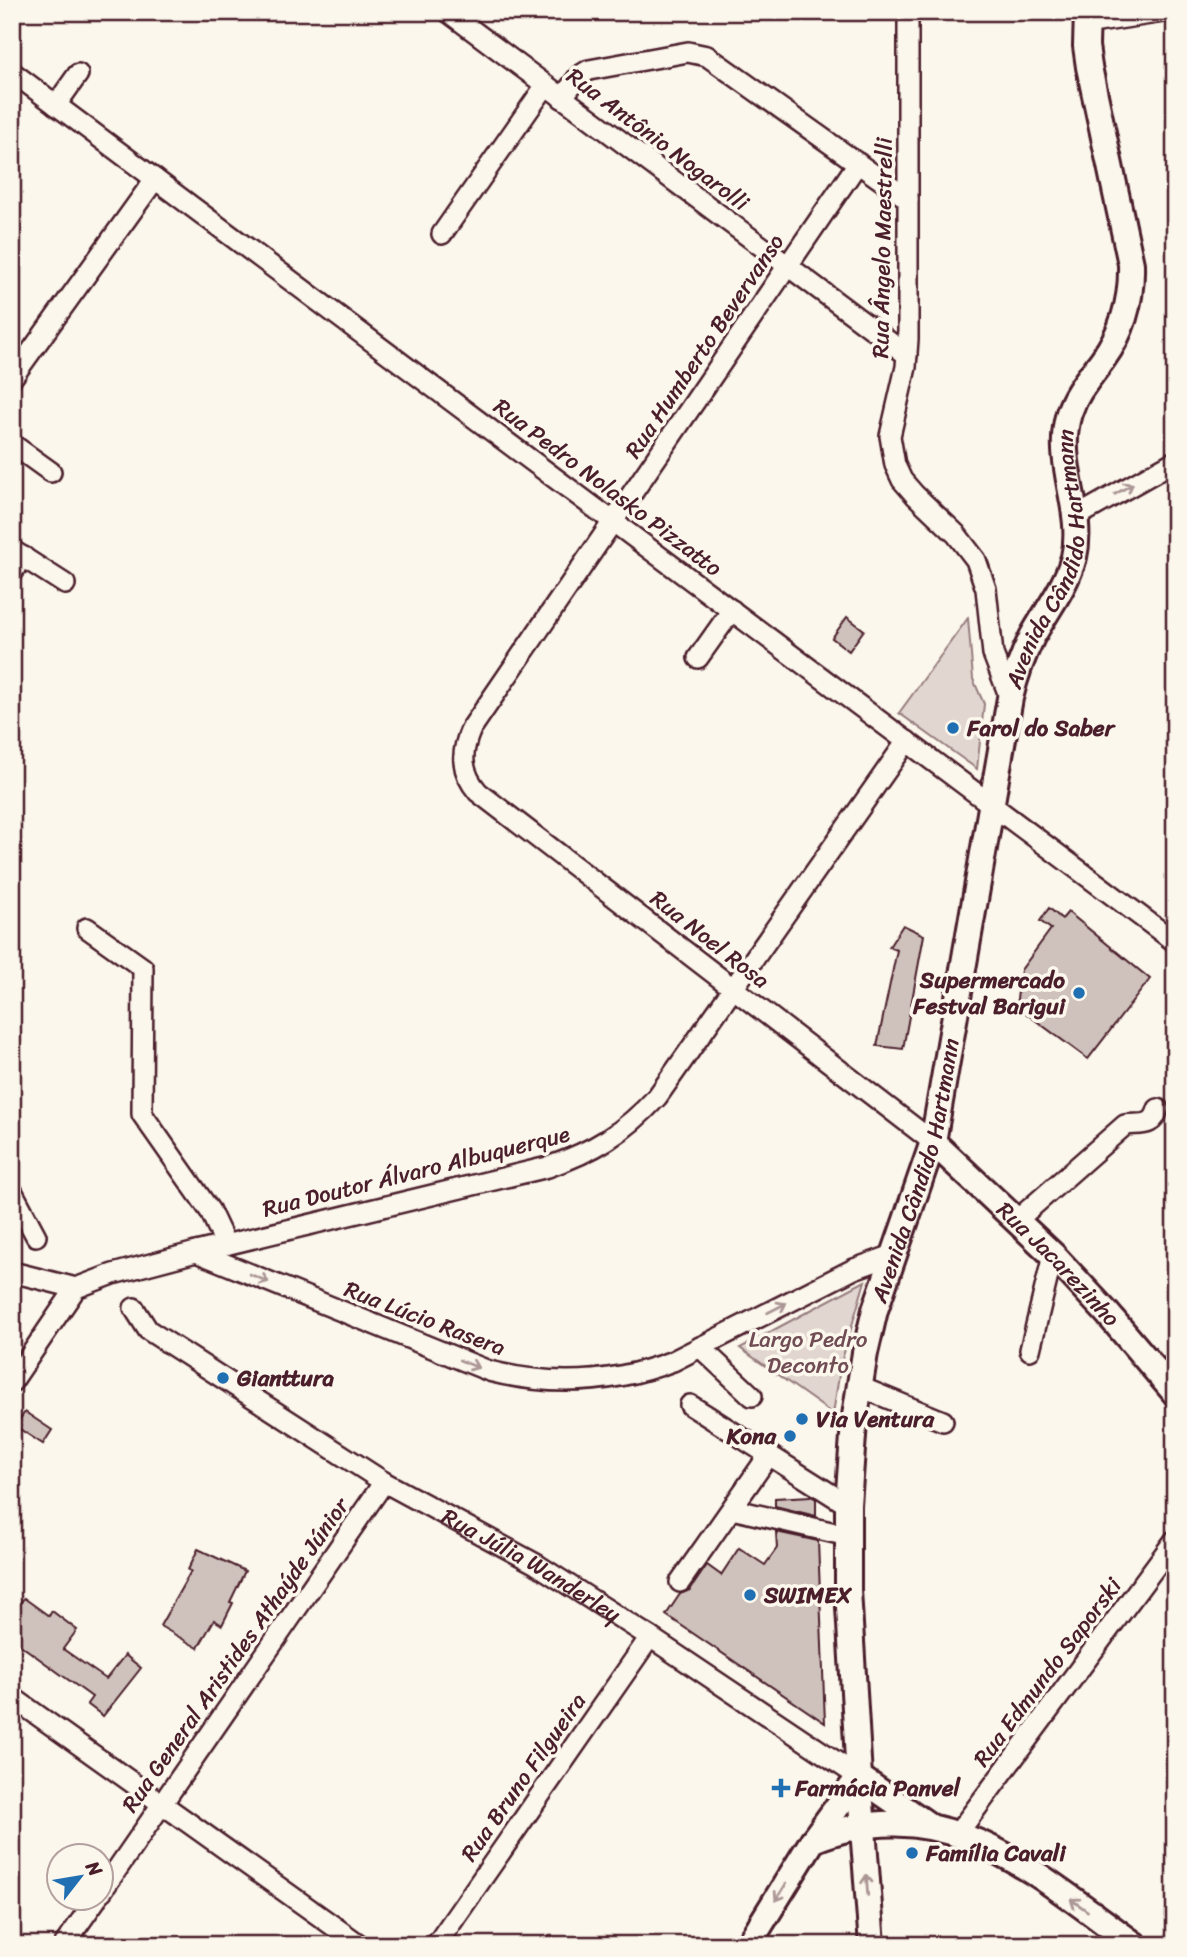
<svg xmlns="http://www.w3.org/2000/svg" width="1187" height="1957" viewBox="0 0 1187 1957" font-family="Sriracha,sans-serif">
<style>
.green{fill:#e2d7d0;stroke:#967b7e;stroke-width:2}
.building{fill:#cfc2bc;stroke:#4a1f2b;stroke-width:2}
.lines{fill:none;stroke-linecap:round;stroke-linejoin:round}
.minor-casing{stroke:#4a1f2b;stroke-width:24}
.major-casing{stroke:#4a1f2b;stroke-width:30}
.minor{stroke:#fbf7ec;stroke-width:19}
.major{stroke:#fbf7ec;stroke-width:24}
.oneway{stroke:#ab9695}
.poi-dot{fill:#1f6fb2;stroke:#fbf7ec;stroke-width:2.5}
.labels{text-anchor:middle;stroke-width:7;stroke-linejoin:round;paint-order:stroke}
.street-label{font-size:23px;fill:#4a1f2b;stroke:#fbf7ec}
.poi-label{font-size:23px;font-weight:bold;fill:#4a1f2b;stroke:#fbf7ec;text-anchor:start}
.park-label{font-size:23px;fill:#704d54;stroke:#fbf7ec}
</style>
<rect width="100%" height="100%" fill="#fbf7ec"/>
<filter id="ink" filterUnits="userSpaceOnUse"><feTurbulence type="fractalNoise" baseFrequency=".0143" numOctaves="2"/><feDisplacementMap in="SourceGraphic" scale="14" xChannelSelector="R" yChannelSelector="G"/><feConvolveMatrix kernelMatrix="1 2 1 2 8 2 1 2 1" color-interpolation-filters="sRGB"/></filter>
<g filter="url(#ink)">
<g class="green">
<polygon points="968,618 973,679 984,704 977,769 899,713"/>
<polygon points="865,1281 841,1363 833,1414 740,1348"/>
</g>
<g class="building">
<polygon points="847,617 864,630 849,651 832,638"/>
<polygon points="1049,908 1062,919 1068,912 1150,979 1088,1059 1016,1006 1021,970 1051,929 1040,921"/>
<polygon points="903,925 924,935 903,1049 877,1046 897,950 889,947"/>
<polygon points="25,1412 52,1430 43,1444 15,1426"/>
<polygon points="811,1496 816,1499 816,1516 775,1506 775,1498"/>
<polygon points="776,1532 818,1541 825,1723 666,1615 680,1594 690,1590 707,1565 721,1575 739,1548 765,1565 777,1548"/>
<polygon points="198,1549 245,1571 230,1602 233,1603 222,1625 214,1620 198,1648 160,1626 191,1571 188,1570"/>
<polygon points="24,1598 49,1616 52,1611 77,1630 63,1649 106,1679 125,1655 141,1668 103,1716 87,1704 92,1697 12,1639 12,1614"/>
</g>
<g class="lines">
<g class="minor-casing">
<g id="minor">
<polyline points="448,12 907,355"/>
<polyline points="908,12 908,339 906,367 890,436 895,465 902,480 915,495 956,534 976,560 986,589 993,654 1010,698"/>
<polyline points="1085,24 1164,12"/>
<polyline points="12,72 1175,942"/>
<polyline points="562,98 579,76 589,70 688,52 707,56 908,199"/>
<polyline points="56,105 78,74"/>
<path d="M858,163l-387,566c-11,25 -10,43 7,63l455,350"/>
<polyline points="442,234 546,85"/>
<polyline points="12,378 155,179"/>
<polyline points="12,444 51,472"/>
<polyline points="1074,518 1175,461"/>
<polyline points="12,550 65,584"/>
<polyline points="12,572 24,557"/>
<polyline points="698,658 732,610"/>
<polyline points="87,928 143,968 142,1114 210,1211 226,1245"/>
<polyline points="12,1191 36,1236"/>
<path d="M1017,1220l108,-95c16,-2 28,3 33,-16"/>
<path d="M196,1252l293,119c63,16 124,13 184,-10l181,-92 39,-14"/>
<path d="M12,1272l64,16 37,-14 83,-22 352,-85c46,-16 76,-34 109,-70l250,-356"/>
<path id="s1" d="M134,1308l14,22 236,152 152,82 114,73 209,140"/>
<polyline points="700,1347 752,1396"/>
<polyline points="1030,1350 1053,1255"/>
<polyline points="12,1382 76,1288"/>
<polyline points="858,1386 943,1421"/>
<polyline points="690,1405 848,1505"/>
<polyline points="732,1509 848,1536"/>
<polyline points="680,1582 769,1455"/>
<polyline points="12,1697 360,1945"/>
<polyline points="958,1833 1175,1540"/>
<polyline points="102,1891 384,1482"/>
<polyline points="64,1945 97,1898"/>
<polyline points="436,1945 650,1637"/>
</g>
</g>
<g class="major-casing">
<g id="major">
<path id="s2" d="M933,1142l120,113 54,58 68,80"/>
<polyline points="859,1777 927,1824"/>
<path d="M813,1840c131,-53 222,33 322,105"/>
<polyline points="748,1945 813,1840 859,1777"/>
<path id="s3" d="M872,1945l-13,-168 -11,-187v-85l6,-83 11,-69 10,-43 58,-168 77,-444c5,-21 12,-41 22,-61 14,-26 34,-50 42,-80 11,-47 -20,-94 -5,-144 7,-21 21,-36 34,-54 21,-29 29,-60 28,-95l-42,-197 -3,-21 1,-34"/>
</g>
</g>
<use href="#minor" class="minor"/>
<use href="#major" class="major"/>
</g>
<defs><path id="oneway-shaft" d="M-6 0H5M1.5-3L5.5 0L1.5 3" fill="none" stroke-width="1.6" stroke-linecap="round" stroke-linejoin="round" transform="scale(1.75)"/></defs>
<g class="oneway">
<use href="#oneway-shaft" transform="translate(1124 489) rotate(-30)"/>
<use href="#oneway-shaft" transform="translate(259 1278) rotate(22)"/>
<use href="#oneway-shaft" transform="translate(777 1308) rotate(-27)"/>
<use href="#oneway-shaft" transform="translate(469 1364) rotate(22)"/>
<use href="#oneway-shaft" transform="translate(867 1885) rotate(-94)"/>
<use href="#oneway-shaft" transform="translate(781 1892) rotate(122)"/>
<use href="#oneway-shaft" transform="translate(1079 1905) rotate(-145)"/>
</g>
</g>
<g class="poi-dot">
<circle cx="953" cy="728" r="7"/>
<circle cx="1079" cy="993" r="7"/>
<circle cx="223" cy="1378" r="7"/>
<circle cx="802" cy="1419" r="7"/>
<circle cx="790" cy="1436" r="7"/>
<circle cx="750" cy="1595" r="7"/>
<path d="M777.5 1777.5h7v7h7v7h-7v7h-7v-7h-7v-7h7z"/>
<circle cx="912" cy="1853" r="7"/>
</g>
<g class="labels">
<g class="street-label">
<text transform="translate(658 139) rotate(37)" y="8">Rua Antônio Nogarolli</text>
<text transform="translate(882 248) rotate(-89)" y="8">Rua Ângelo Maestrelli</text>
<text transform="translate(704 346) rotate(-56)" y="8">Rua Humberto Bevervanso</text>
<text transform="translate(608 487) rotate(37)" y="8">Rua Pedro Nolasko Pizzatto</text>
<text dy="8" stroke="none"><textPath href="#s3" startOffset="1414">Avenida Cândido Hartmann</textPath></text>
<text transform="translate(710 939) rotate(38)" y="8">Rua Noel Rosa</text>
<text dy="8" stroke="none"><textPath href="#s3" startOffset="784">Avenida Cândido Hartmann</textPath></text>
<text transform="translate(416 1171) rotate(-14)" y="8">Rua Doutor Álvaro Albuquerque</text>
<text dy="8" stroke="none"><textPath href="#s2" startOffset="175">Rua Jacarezinho</textPath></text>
<text transform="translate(425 1318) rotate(21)" y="8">Rua Lúcio Rasera</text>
<text dy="8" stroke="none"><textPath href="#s1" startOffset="476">Rua Júlia Wanderley</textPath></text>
<text transform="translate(235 1655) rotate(-55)" y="8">Rua General Aristides Athaýde Júnior</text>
<text transform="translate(1047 1672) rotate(-53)" y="8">Rua Edmundo Saporski</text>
<text transform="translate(523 1777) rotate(-55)" y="8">Rua Bruno Filgueira</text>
</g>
<g class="poi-label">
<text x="967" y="736">Farol do Saber</text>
<text x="1065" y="988" text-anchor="end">Supermercado<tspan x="1065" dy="26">Festval Barigui</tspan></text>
<text x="237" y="1386">Gianttura</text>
<text x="816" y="1427">Via Ventura</text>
<text x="776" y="1444" text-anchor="end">Kona</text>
<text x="764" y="1603">SWIMEX</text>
<text x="795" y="1796">Farmácia Panvel</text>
<text x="926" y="1861">Família Cavali</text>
</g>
<g class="park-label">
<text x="808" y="1347">Largo Pedro<tspan x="808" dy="26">Deconto</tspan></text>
</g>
</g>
<rect width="1187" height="1957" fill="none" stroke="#fbf7ec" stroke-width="42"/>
<rect x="21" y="21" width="1145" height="1915" fill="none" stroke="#4a1f2b" stroke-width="2.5" filter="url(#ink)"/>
<g transform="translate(80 1877) rotate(59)"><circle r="33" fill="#fbf7ec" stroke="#b4a19f" stroke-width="2"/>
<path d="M0-5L12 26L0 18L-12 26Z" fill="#1f6fb2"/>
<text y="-10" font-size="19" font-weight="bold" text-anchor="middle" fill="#4a1f2b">N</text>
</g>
</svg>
